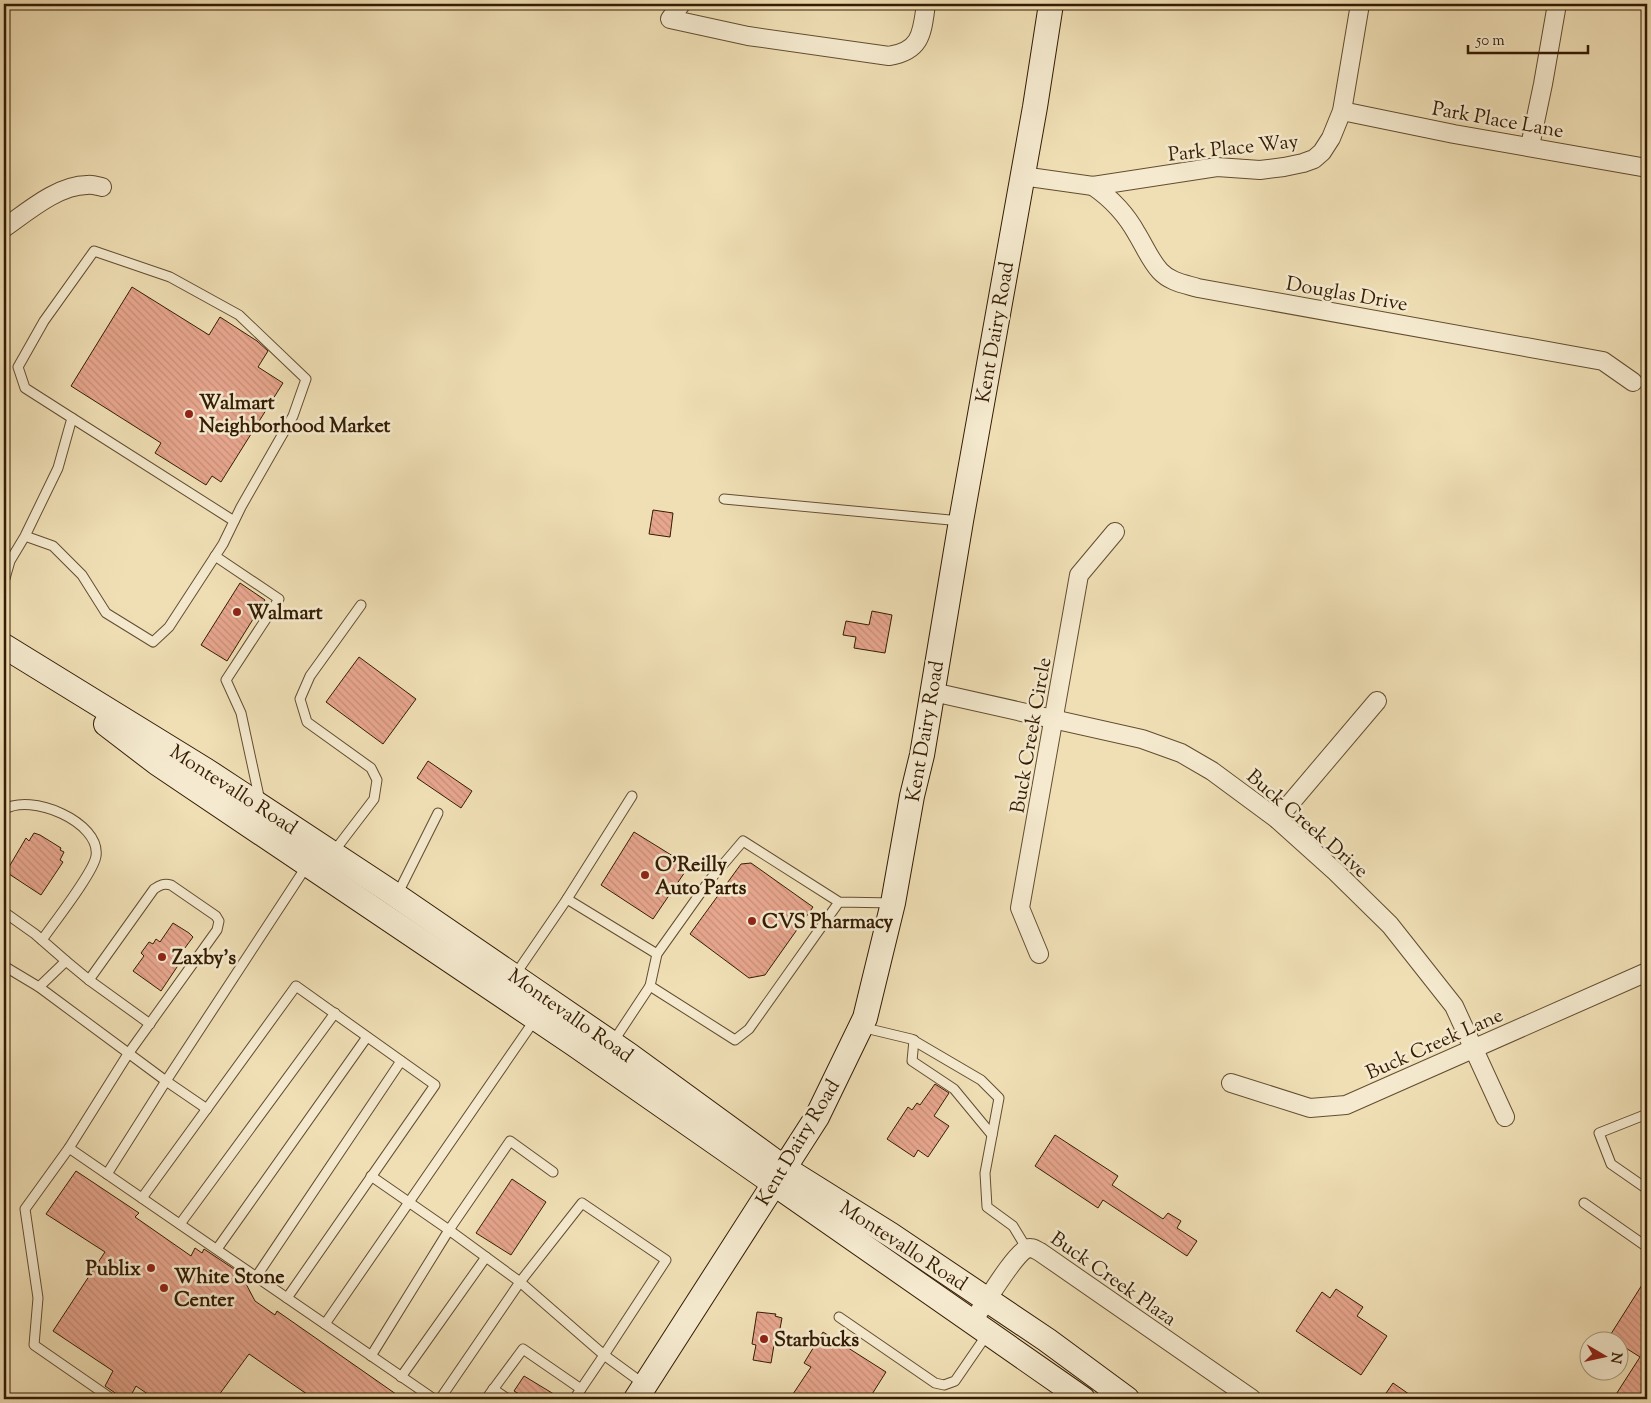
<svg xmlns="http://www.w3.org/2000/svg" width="1651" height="1403" viewBox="0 0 1651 1403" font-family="'Sorts Mill Goudy',serif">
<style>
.building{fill:url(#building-back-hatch);stroke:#341c03}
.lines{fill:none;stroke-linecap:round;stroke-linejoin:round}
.lane-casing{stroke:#634d30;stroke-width:11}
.street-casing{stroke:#634d30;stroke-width:20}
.secondary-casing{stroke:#341c03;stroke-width:26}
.lane{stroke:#f5eacf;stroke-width:9}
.street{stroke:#f5eacf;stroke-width:18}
.secondary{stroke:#f5eacf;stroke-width:24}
.poi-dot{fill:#8f2418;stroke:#f5eacf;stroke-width:2}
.labels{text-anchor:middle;stroke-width:5;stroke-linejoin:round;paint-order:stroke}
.street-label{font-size:20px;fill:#341c03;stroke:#f5eacf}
.poi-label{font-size:20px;font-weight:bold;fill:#341c03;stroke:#f5eacf;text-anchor:start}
</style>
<defs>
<pattern id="building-back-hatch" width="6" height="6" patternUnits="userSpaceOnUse" patternTransform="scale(1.25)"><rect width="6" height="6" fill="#e7a68e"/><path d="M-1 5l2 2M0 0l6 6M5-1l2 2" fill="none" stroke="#c78e79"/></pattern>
</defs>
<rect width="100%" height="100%" fill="#f0dfb5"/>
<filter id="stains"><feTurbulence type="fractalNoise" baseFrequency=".004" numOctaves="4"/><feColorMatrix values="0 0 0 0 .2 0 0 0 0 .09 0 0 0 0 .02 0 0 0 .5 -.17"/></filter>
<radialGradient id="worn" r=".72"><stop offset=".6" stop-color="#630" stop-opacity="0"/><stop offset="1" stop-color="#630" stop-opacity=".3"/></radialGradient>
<g class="building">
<polygon points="132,287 209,335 220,317 257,341 268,351 258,367 283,383 221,482 212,476 206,485 155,453 161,443 71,386"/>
<polygon points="653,510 673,513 670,537 649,534"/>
<polygon points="240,583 265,600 227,661 201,645"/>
<polygon points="872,611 892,615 885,653 854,648 856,637 843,635 846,621 869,625"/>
<polygon points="359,657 416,699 383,744 326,702"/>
<polygon points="428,761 472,791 461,808 417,778"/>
<polygon points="634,832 689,866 653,919 601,885"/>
<polygon points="34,833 40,835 61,848 60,850 64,852 60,860 63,862 41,895 6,872 26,838 29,841"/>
<polygon points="751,863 813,907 765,975 749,978 690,934 741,864"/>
<polygon points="173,923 189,933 193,937 179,956 183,958 161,991 133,971 144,956 141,953 149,942 153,944 156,939 160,942"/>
<polygon points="935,1084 949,1093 934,1116 949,1126 928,1157 918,1150 914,1157 887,1139 908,1107 912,1110 917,1103 920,1105"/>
<polygon points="1055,1135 1118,1176 1112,1185 1163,1219 1168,1213 1181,1221 1177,1228 1197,1241 1187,1256 1103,1200 1098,1208 1035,1166"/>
<polygon points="76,1171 139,1213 135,1217 191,1256 195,1248 202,1253 204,1249 246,1277 242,1281 245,1282 255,1301 275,1315 277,1311 403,1399 314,1399 249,1354 216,1399 155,1399 136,1386 129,1399 124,1399 105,1386 113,1371 53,1331 105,1252 46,1214"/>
<polygon points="512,1179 546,1202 511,1255 476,1233"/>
<polygon points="1647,1277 1647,1399 1613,1399 1640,1357 1618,1343 1618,1340 1614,1340 1609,1337"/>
<polygon points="1336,1289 1363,1307 1357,1316 1387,1336 1361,1375 1296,1331 1322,1292 1330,1298"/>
<polygon points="757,1312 776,1314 775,1316 782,1318 779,1334 776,1333 771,1363 753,1360 756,1345 752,1344"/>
<polygon points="823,1332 886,1372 869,1399 860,1399 852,1394 849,1399 801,1399 793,1394 811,1367 804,1363"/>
<polygon points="524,1376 562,1399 515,1399 519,1394 514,1391"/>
<polygon points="1393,1383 1416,1399 1382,1399"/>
</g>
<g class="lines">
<g class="lane-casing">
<g id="lane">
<polyline points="72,418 234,521"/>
<polyline points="724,499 961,521"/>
<polyline points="215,556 279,599 226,680 241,713 260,801"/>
<polyline points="4,582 10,561 25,536 58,468 72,418 25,388 18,367 44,321 94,251 170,277 239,315 306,379 293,416 241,507 223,544 169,627 153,642 106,613 82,575 53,546 25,536"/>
<path d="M4,810c26,-18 97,12 92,46 -2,16 -43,68 -54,84"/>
<polyline points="332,854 374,799 377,780 371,768 307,722 300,699 310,676 361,605"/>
<polyline points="397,895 438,813"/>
<polyline points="567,899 632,796"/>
<polyline points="839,902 749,1029 735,1040 650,986 657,954 709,881 743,841 839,902 893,903"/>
<polyline points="4,912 35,934 66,961"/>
<polyline points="4,966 39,987 166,1081 308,864"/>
<polyline points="515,975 567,899 657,954"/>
<path d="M89,980l65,-91c6,-4 10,-6 17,-4l45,31 3,5 -2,9 -89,124 -59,94 -44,61 13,89 -4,47 78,54"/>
<polyline points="39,987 66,961 89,980 150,1024"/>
<polyline points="861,1027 911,1039 981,1080 999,1098 985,1173 987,1207 1013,1226 1027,1249"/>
<polyline points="914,1040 912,1061 954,1089 992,1135"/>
<polyline points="613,1042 650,986"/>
<polyline points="1647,1114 1599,1133 1611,1164 1647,1189"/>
<polyline points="69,1148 434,1399"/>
<polyline points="107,1174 166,1081 207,1109"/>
<polyline points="371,1176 449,1230 520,1282 440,1399"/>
<polyline points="142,1198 296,986 435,1085 287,1298"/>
<polygon points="582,1203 666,1260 604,1355 520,1282"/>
<polyline points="1584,1203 1647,1247"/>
<polyline points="180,1224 335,1013"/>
<polyline points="217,1249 367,1037"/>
<polyline points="256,1277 401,1061"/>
<polyline points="839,1317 935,1383 944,1385 955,1381 988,1333"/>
<polyline points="325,1324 536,1018"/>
<polyline points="371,1356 449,1230 510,1141 553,1172"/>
<polyline points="401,1377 486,1257"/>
<polyline points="493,1389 508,1399"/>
<polyline points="581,1389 604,1355 645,1385"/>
<polyline points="486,1399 523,1349 581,1389 574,1399"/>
</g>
</g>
<g class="street-casing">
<g id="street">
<path d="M681,4l-11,15 78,17 141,20c33,-5 33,-24 37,-52"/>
<polyline points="1342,111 1454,134 1647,168"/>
<polyline points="1530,146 1543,84 1557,4"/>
<polyline points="1022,176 1093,186 1217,167 1260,170 1284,167 1303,163 1314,159 1322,152 1331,138 1342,111 1360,4"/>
<path d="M1093,186c19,13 33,28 44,48 8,13 13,26 23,37 10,11 25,13 38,17l405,73 30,21"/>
<path d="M4,228c23,-16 54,-43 83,-43 5,-1 10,1 15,2"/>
<polyline points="933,692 1142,739 1181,753 1212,771 1277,819 1336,872 1390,925 1454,1006 1505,1117"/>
<polyline points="1277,819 1377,701"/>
<polyline points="1039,954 1020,908 1079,575 1115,532"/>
<polyline points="1231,1083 1310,1108 1346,1105 1647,972"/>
<path d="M972,1322c12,-16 40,-65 54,-73 5,-3 10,1 14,3l212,147"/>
</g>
</g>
<g class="secondary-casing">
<g id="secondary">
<polyline points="4,646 207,771 388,890 629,1055 784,1168 891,1235 1047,1340 1127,1399"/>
<polyline points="106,724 157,763 574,1044 1083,1399"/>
<polyline points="636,1399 817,1117 865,1018 893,903 912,796 922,755 961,521 1035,107 1051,4"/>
</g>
</g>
<use href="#lane" class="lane"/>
<use href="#street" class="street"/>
<use href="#secondary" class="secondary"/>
</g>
<g class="poi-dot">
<circle cx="189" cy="414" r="5"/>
<circle cx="237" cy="612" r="5"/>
<circle cx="645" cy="875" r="5"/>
<circle cx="752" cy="921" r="5"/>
<circle cx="162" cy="957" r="5"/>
<circle cx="151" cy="1268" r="5"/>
<circle cx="164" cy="1288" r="5"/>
<circle cx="764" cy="1339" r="5"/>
</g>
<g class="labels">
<g class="street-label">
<text transform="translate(1498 119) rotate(10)" y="7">Park Place Lane</text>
<text transform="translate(1233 147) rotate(-6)" y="7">Park Place Way</text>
<text transform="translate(1347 293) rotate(10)" y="7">Douglas Drive</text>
<text transform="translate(994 332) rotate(-80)" y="7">Kent Dairy Road</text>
<text transform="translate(924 731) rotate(-80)" y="7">Kent Dairy Road</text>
<text transform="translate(1030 735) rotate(-80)" y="7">Buck Creek Circle</text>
<text transform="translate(234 789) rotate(33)" y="7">Montevallo Road</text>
<text transform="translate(1308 823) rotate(41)" y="7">Buck Creek Drive</text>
<text transform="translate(571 1015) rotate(35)" y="7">Montevallo Road</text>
<text transform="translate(1434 1043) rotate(-24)" y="7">Buck Creek Lane</text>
<text transform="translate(797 1142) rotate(-59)" y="7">Kent Dairy Road</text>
<text transform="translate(904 1245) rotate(33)" y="7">Montevallo Road</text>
<text transform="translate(1114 1278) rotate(35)" y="7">Buck Creek Plaza</text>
</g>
<g class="poi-label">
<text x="199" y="409">Walmart<tspan x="199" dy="23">Neighborhood Market</tspan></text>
<text x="247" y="619">Walmart</text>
<text x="655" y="871">O'Reilly<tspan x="655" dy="23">Auto Parts</tspan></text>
<text x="762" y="928">CVS Pharmacy</text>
<text x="172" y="964">Zaxby's</text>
<text x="141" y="1275" text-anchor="end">Publix</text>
<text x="174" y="1283">White Stone<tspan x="174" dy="23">Center</tspan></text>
<text x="774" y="1346">Starbucks</text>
</g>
</g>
<rect width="1651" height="1403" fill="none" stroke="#f0dfb5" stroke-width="20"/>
<rect x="5" y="5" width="1641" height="1393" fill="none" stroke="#341c03" stroke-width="2.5"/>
<rect x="10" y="10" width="1631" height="1383" fill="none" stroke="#341c03"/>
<g transform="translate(1604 1356) rotate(99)"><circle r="24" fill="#f5eacf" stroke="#a8987d"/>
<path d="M0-4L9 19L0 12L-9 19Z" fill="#8f2418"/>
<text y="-8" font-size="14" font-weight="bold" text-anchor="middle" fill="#341c03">N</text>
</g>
<path d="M1468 45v8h120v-8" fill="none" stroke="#341c03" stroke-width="2.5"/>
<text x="1476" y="45" font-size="15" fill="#341c03" stroke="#f5eacf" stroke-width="4" paint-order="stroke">50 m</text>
<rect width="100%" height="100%" filter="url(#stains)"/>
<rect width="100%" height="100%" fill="url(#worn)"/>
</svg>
